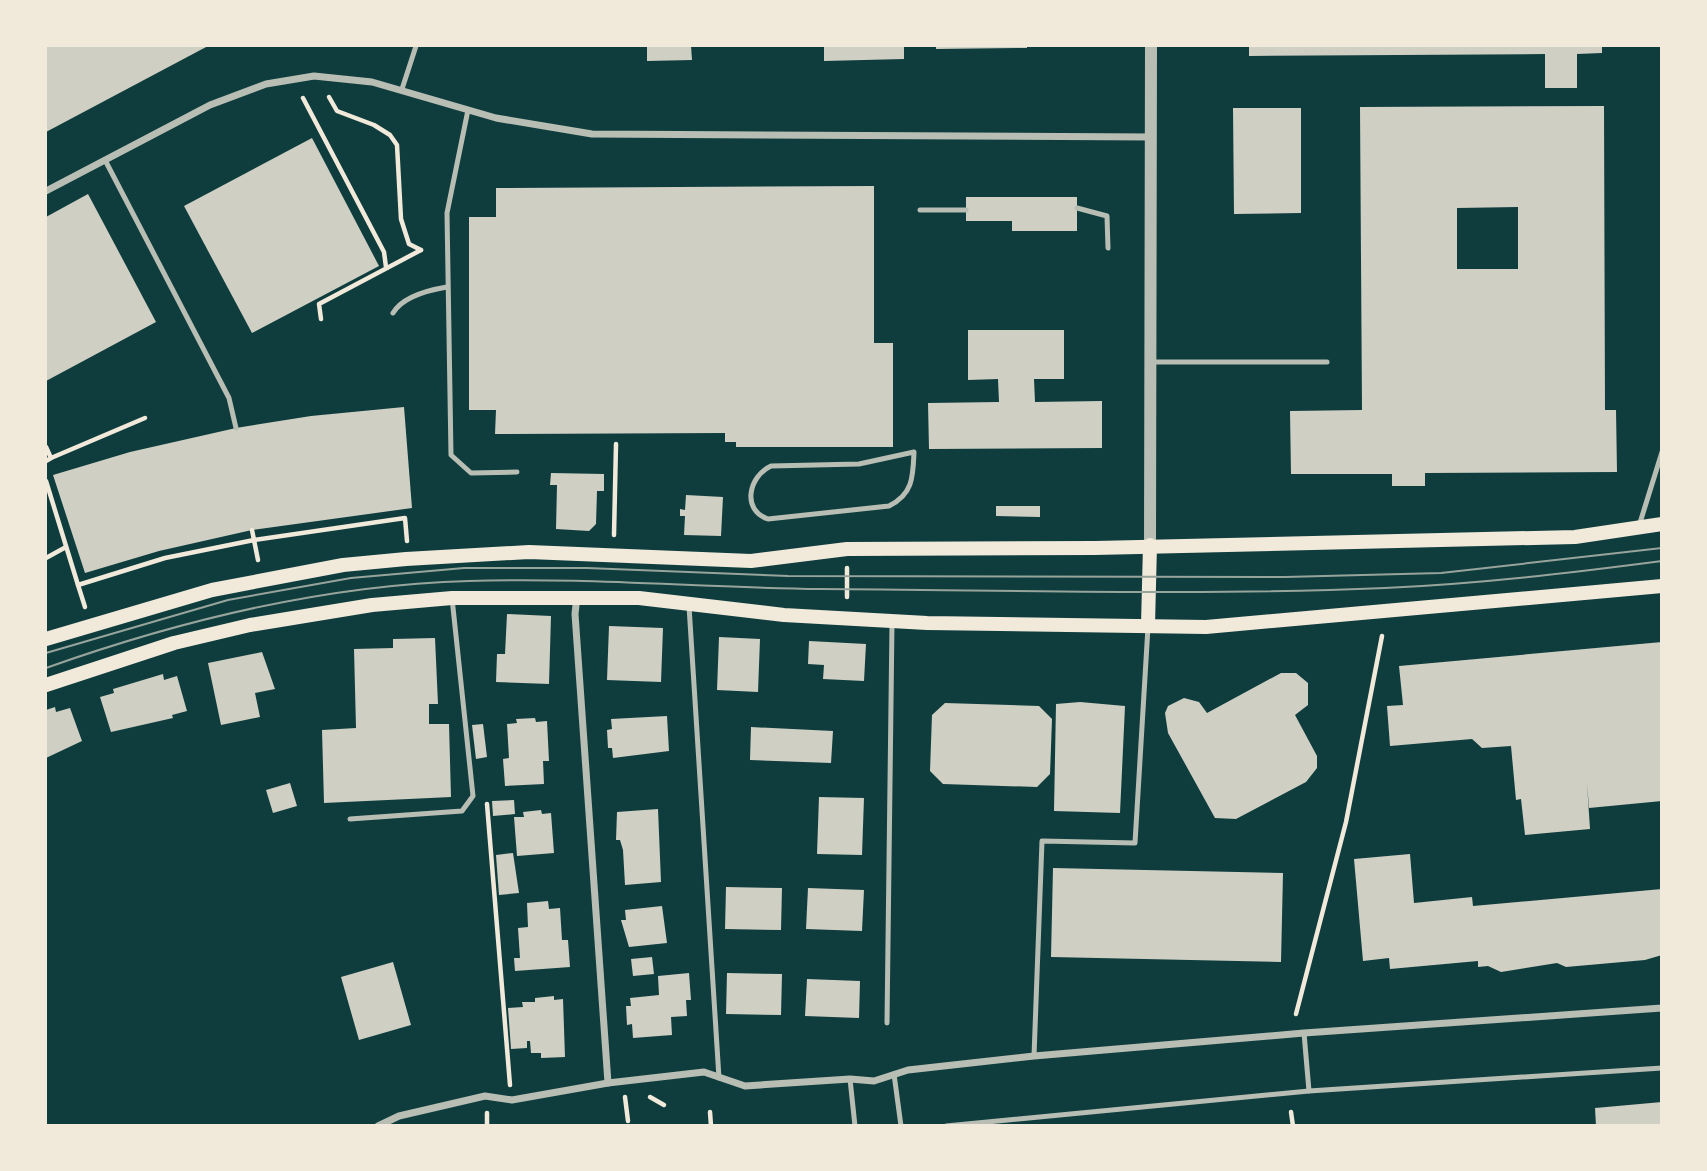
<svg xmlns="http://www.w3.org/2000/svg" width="1707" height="1171" viewBox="0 0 1707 1171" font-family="'Varela Round',sans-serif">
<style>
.building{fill:#cfcfc3;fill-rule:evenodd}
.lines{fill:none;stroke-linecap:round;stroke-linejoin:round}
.path{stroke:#f1e9da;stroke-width:4.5}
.service{stroke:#b8beb3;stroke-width:5}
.minor{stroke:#b8beb3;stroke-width:7}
.tertiary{stroke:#b8beb3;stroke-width:12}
.secondary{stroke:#f1e9da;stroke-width:14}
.tram{stroke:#97a49c;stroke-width:2}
</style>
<rect width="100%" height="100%" fill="#0f3d3e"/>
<g class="building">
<polygon points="46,46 208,46 46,132"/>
<polygon points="647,46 691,46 692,60 647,61"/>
<polygon points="824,46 904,46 904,59 824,61"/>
<polygon points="936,46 1027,46 1027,48 936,49"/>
<polygon points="1249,46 1602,46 1602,53 1577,54 1577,88 1545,88 1545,54 1249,56"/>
<path d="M1604,106l1,304h11l1,62 -192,1v13h-33v-12h-101l-1,-63 72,-1 -2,-303zM1518,207v62h-61v-61z"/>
<polygon points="1233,108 1301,108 1301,213 1234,214"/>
<polygon points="312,138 379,266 252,333 184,206"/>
<polygon points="874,186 874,343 893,343 893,447 736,447 736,442 725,442 725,433 495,434 496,410 469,410 469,217 496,217 496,188"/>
<polygon points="88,194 156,322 46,381 46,217"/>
<polygon points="966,197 1077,197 1077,231 1012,231 1012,221 966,221"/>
<polygon points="968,330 1064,330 1064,379 1034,379 1035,402 1102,401 1102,448 929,449 928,403 999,402 998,379 968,380"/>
<polygon points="404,407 412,508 252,530 159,551 85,573 53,475 130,452 236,428 311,416"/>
<polygon points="551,473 604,474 604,491 597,491 596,524 589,531 556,529 557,485 550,485"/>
<polygon points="686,495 723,497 721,536 684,535 685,516 680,516 680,509 685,510"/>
<polygon points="996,506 1040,506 1040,517 996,516"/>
<polygon points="507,614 551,616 549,684 496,682 497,654 505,654"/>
<polygon points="609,626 663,628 661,682 607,680"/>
<polygon points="719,637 760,639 758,692 717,690"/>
<polygon points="435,638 438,704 429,704 429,724 449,724 451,797 324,803 322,730 356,728 354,649 393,648 393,639"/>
<polygon points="809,641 866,644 864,681 823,679 824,665 808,664"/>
<polygon points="1662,642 1662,801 1589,808 1587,783 1590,829 1525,835 1521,799 1516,800 1511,746 1482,748 1472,739 1390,746 1387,706 1403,705 1399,666"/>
<polygon points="262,652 275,689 255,693 260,717 221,725 208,663"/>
<polygon points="1281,673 1296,673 1308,683 1308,705 1295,715 1317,756 1317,768 1306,782 1236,819 1215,818 1168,733 1165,713 1168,706 1184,698 1199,702 1207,713"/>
<polygon points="163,674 164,680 177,676 187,711 172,715 173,718 111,732 100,697 114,693 113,689"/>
<polygon points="1080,702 1125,706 1120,813 1054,811 1056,704"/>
<polygon points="945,703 1039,706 1052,719 1050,774 1037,787 943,784 930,771 932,715"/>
<polygon points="55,707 56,712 70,708 82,741 46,758 46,710"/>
<polygon points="667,716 669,751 613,758 612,748 608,748 607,730 612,729 611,719"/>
<polygon points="535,718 536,722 547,721 549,761 543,761 544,784 505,786 503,759 509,758 507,724 517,723 516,719"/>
<polygon points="483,724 487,757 476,759 472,725"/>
<polygon points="751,727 833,731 831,763 750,760"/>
<polygon points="290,783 297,806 273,813 266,790"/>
<polygon points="819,797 864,798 862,855 817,854"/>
<polygon points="514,800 515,814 493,816 492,801"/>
<polygon points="658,809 661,882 625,885 623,850 620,840 616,840 617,812"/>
<polygon points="541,810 542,814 551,813 554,853 517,856 514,817 524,817 523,812"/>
<polygon points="513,853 519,893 499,895 496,855"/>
<polygon points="1410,854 1414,903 1472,897 1473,906 1662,889 1662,955 1645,960 1566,967 1557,963 1501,972 1488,966 1478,967 1478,961 1390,969 1389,958 1363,961 1354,859"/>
<polygon points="1053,868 1283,873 1281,962 1051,957"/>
<polygon points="726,887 782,888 781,930 725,929"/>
<polygon points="808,888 864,890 862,931 806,929"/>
<polygon points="548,901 549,909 560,908 562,940 568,940 570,967 515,971 514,958 520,958 518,928 528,927 527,903"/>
<polygon points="662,906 667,943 629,947 621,920 626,920 625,910"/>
<polygon points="652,957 654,974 633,976 631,959"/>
<polygon points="393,962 411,1025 359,1040 341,977"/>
<polygon points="689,973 691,1000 686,1000 687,1016 671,1017 672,1035 633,1038 632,1024 627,1025 626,1006 631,1006 630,998 659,995 658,976"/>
<polygon points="727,973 782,974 781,1015 726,1014"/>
<polygon points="807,979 860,981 859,1018 805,1016"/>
<polygon points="554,996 554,1000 563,999 565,1057 541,1058 541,1053 531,1053 530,1041 527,1041 527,1048 511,1049 508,1008 523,1007 522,1002 535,1002 535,998"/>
<polygon points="1662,1102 1662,1126 1596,1126 1595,1108"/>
</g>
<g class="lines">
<g class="path">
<polyline points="329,97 337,111 374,125 390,135 397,145 401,219 409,244 421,250"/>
<polyline points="303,98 384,252 386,267"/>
<polyline points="321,319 319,304 421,250"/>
<polyline points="46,447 51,458 46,461"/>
<polyline points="51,458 145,418"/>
<polyline points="46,481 78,585 165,558 254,540 405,518 407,541"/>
<polyline points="252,530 258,560"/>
<polyline points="614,535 616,444"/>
<polyline points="46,558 66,547"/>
<polyline points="78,585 85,607"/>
<polyline points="847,597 847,568"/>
<polyline points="487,804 510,1085"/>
<polyline points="1296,1014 1346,822 1382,636"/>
<polyline points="625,1097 628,1121"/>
<polyline points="650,1097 664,1105"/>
<polyline points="710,1112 711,1126"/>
<polyline points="1291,1112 1293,1126"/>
<polyline points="487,1126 487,1113"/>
</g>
<g class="service">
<polyline points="402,89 416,46"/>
<polyline points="468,110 447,213 451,455 471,473 517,472"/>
<polyline points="105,160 229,398 236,428"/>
<polyline points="1077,208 1107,216 1108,248"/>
<polyline points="920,210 966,210"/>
<path d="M393,313c10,-17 36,-23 54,-26"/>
<polyline points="1152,362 1327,362"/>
<path d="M914,452c-1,25 -1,42 -25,54l-121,13c-27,-9 -19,-43 3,-53l88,-2z"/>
<polyline points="1639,526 1662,452"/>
<polyline points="689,606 719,1078"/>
<polyline points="350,819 462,811 473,796 452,598"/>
<polyline points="887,1023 892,623"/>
<polyline points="1304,1033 1309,1091 1662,1068"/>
<polyline points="1034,1056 1042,841 1135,843 1148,627"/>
<polyline points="894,1074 901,1126"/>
<polyline points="850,1079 855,1126"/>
<polyline points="946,1126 1309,1091"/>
</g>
<g class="minor">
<polyline points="46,191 210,105 266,84 314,76 372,82 496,118 592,134 1152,137"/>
<polyline points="577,596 575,614 608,1083"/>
<polyline points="378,1126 399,1116 485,1096 512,1100 608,1083 704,1072 745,1086 850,1079 874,1081 908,1070 1034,1056 1304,1033 1662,1008"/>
</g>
<polyline class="tertiary" points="1150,545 1151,46"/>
<g class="secondary">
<polyline points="1148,625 1150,545"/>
<polyline points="46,639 212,590 343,565 406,559 529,552 751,561 847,549 1095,548 1575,537 1662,524"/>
<polyline points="46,685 174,643 250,625 372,605 452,598 639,598 784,615 927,623 1206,627 1662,586"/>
</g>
<g class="tram">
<polyline points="46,653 228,600 351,578 464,568 587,568 788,576 1285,577 1441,573 1662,548"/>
<path d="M46,668c135,-48 279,-83 423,-87 117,-4 234,7 351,8 188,1 377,7 565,-1 93,-4 185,-15 277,-27"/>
</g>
</g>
<rect width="1707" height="1171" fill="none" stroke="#f1e9da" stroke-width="94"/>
</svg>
